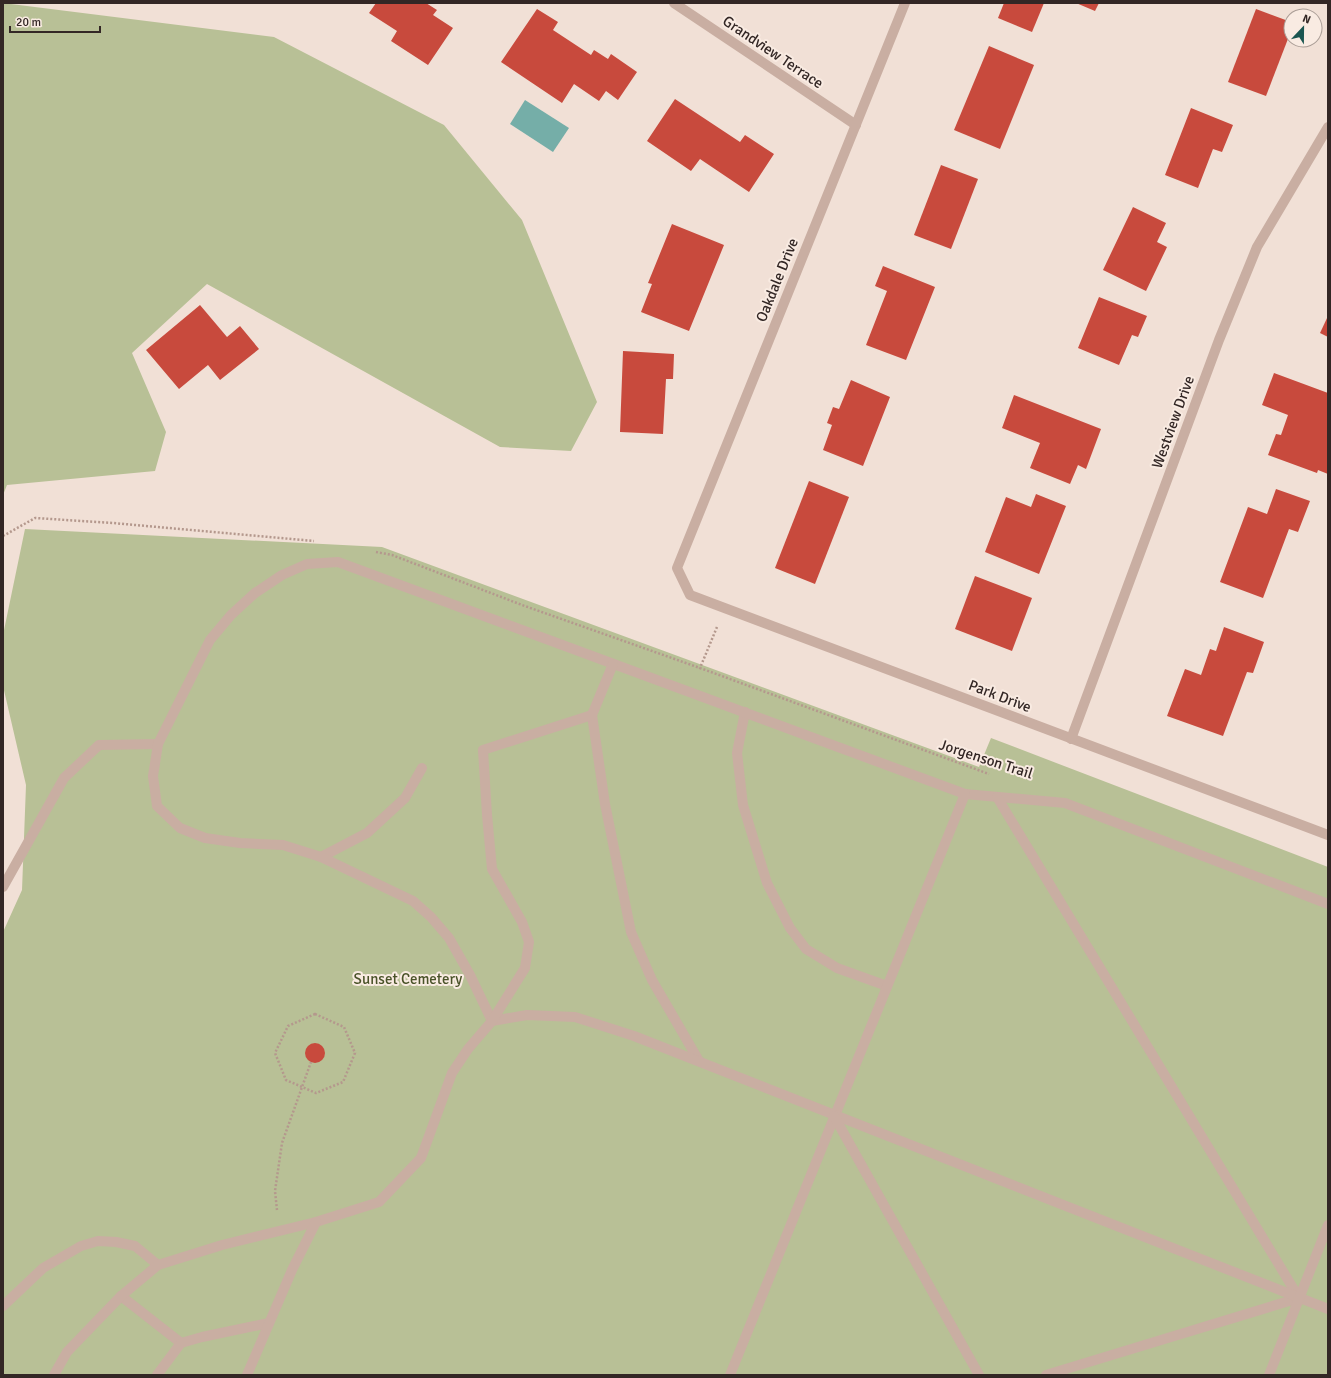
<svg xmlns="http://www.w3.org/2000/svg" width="1331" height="1378" viewBox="0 0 1331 1378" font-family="Signika,sans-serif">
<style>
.green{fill:#b8c096}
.water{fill:#75aea8}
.building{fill:#c84a3d}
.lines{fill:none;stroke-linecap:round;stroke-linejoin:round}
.path{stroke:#b4988d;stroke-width:2.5;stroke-dasharray:2 2;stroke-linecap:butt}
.minor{stroke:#c9aea2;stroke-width:10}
.labels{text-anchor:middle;stroke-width:4;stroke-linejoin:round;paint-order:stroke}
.street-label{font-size:15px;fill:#332725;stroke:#f9ebe2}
.park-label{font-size:15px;fill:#495228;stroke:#f9ebe2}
</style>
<rect width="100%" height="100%" fill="#f1e0d6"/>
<g class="green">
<polygon points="3,3 274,37 444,125 522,220 597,402 571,451 500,447 207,284 132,353 166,432 155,471 7,485 3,495"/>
<polygon points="25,529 382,547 979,767 991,738 1328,867 1328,1375 3,1375 3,932 22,890 26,785 3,686 3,635"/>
</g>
<polygon class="water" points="525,100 569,128 553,152 510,124"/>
<g class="building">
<polygon points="376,3 426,3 437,10 433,15 453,28 428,65 391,41 397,31 369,13"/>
<polygon points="1004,3 1044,3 1032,32 998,18"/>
<polygon points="1076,3 1099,3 1095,11"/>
<polygon points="537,9 558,22 553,30 591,55 594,50 608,59 611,54 637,72 618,100 606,91 599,101 574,84 562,103 501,62"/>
<polygon points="1256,9 1291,22 1291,31 1266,96 1228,82"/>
<polygon points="989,46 1034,65 1000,149 954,130"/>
<polygon points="675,99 740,142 745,135 774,154 749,192 700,159 691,171 647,141"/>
<polygon points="1191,108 1233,125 1222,152 1213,149 1198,188 1165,175"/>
<polygon points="941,165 978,179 951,249 914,235"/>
<polygon points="1133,207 1166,223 1157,242 1167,247 1146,291 1103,270"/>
<polygon points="672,224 724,245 689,331 641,312 652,284 648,283"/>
<polygon points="883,266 935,287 906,360 866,345 887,291 875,286"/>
<polygon points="1099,297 1147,316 1138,337 1132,335 1119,365 1078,348"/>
<polygon points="200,305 227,337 240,326 259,349 220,380 208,365 179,389 146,350"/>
<polygon points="1328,316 1328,337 1320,333"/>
<polygon points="623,351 674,354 673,379 666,379 663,434 620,432"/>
<polygon points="1274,373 1328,393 1328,474 1318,470 1317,473 1268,455 1276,434 1281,435 1288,415 1262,405"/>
<polygon points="851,380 890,397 863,466 823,450 832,425 827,423 833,407 839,409"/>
<polygon points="1014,395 1101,429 1086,469 1078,465 1070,484 1030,468 1040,443 1002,428"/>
<polygon points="809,481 849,497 815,584 775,568"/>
<polygon points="1276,489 1310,501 1298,532 1289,529 1263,598 1220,582 1248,507 1267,514"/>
<polygon points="1036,494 1066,506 1039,574 985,552 1006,497 1031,507"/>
<polygon points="975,576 1032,598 1012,651 955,629"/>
<polygon points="1224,627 1264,642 1253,673 1247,672 1223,736 1167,716 1185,669 1201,675 1210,649 1216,651"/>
<circle cx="315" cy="1053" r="10"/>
</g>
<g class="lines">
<g class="path">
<polyline points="3,536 35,518 113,523 314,541"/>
<polyline points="376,552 392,555 522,605 700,668"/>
<polyline points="717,627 700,668 989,774"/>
<polygon points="315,1014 344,1027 355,1053 343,1082 316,1093 286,1080 275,1053 288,1026"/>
<polyline points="277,1210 275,1191 282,1143 311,1062"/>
</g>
<g class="minor">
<polyline points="674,3 856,125"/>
<polyline points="905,3 677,568 690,595 1328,835"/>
<polyline points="745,712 737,753 743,805 767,883 790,928 806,949 837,968 887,986"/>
<polyline points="592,715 605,804 631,932 652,980 699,1061"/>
<polyline points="1071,739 1219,340 1257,247 1328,127"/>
<polyline points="965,794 1065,803 1328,904"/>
<polyline points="997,797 1299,1298 1046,1375"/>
<polyline points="321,857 367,833 405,798 422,768"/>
<polyline points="3,887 64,778 99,745 158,744"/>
<polyline points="492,1021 470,975 449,938 431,917 413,901 321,857 283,845 240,843 205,838 180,828 157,806 153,776 158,744 210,640 231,615 255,593 282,575 307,564 338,562 965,794 730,1375"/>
<polyline points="492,1021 527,1015 575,1017 634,1036 1328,1309"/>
<polyline points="834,1116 979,1375"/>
<polyline points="121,1296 181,1343"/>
<polyline points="3,1306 43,1268 81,1246 98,1241 116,1242 135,1246 158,1265"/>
<polyline points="54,1375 67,1352 121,1296 158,1265 222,1245 316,1222 379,1202 421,1158 452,1073 468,1049 492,1021 525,968 529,942 522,922 492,869 487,815 483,750 592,715 613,664"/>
<polyline points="157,1375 181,1343 202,1337 269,1323"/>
<polyline points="247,1375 292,1270 316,1222"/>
<polyline points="1269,1375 1328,1225"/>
</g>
</g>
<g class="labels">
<g class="street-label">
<text transform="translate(773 52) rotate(34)" y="5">Grandview Terrace</text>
<text transform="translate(777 280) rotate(-68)" y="5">Oakdale Drive</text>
<text transform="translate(1173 422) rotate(-70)" y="5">Westview Drive</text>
<text transform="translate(1000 696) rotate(21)" y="5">Park Drive</text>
<text transform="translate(986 759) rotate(18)" y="5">Jorgenson Trail</text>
</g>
<g class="park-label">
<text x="408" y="984">Sunset Cemetery</text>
</g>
</g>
<rect width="1331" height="1378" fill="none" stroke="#332725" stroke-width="8"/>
<g transform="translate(1303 28) rotate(22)"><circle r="19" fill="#f9ebe2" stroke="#aa9d96"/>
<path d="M0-3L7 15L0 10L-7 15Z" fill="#1a5550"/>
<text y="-6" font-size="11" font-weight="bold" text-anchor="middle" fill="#332725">N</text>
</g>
<path d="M10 26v6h90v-6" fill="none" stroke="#332725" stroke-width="2"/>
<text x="16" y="26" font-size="12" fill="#332725" stroke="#f9ebe2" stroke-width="3" paint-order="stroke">20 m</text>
</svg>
